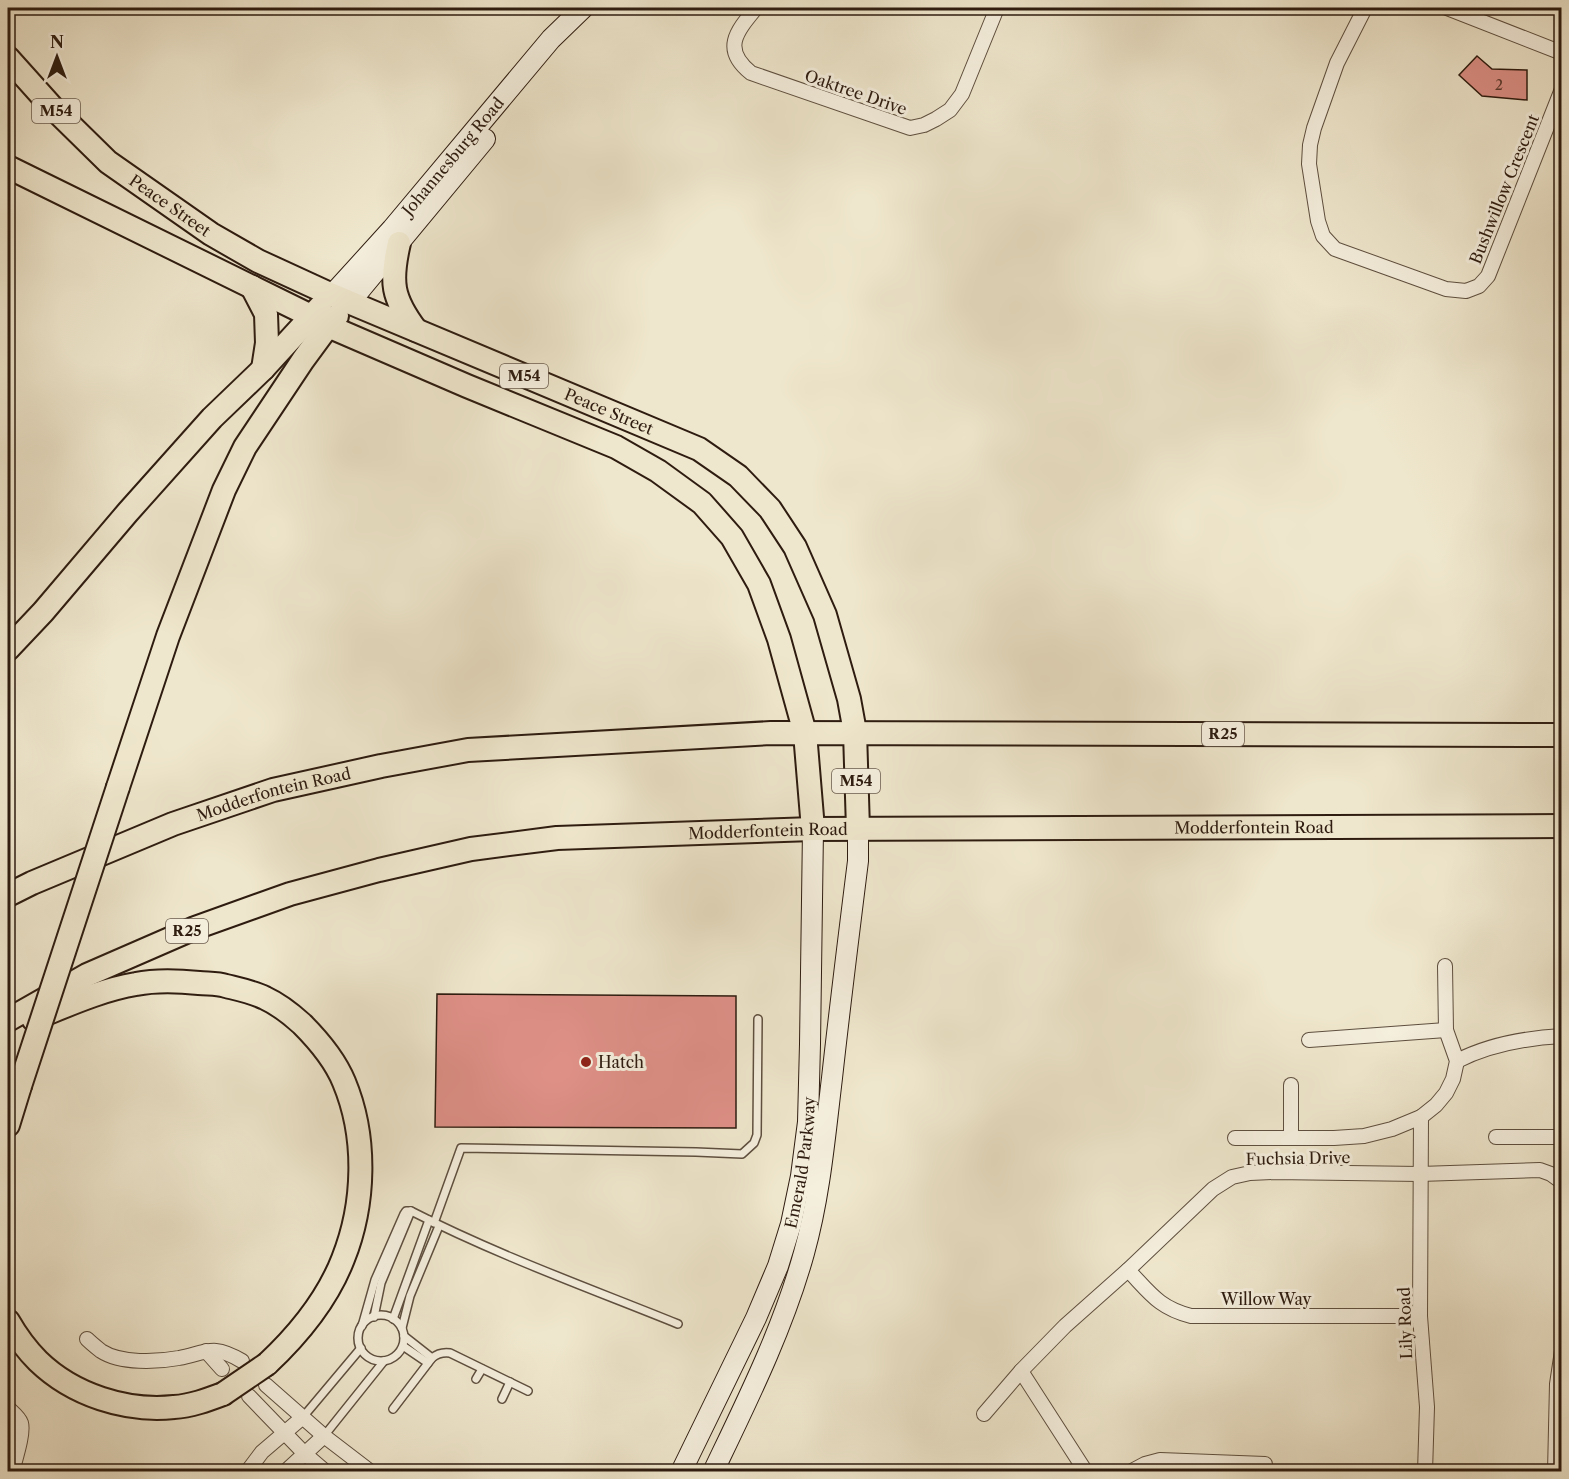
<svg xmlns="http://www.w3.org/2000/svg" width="1569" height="1479" viewBox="0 0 1569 1479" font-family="'Libre Caslon Text',serif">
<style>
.building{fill:#de9087;stroke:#2e1c10;stroke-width:1.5}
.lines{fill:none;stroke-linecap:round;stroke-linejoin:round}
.lane-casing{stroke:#5e4f3f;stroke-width:10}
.street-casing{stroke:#5e4f3f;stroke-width:16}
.secondary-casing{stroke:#2e1c10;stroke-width:22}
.primary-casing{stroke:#2e1c10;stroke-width:26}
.lane{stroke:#f5efde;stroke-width:7}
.street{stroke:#f5efde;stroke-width:14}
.secondary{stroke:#f5efde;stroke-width:20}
.primary{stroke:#efe7cd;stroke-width:22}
.primary-bridge-casing{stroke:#2e1c10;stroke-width:26;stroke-linecap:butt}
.primary-bridge{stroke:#efe7cd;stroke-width:22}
.poi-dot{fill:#8f2418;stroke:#f5efde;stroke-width:2}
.labels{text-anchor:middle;stroke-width:6;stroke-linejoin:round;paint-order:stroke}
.number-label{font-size:14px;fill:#5a392e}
.shield{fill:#f5efde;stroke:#6a5b4e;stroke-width:1.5}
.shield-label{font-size:15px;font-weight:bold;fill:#2e1c10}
.street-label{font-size:16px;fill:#2e1c10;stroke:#f5efde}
.poi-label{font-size:16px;fill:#2e1c10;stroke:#f5efde;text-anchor:start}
</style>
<rect width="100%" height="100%" fill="#efe7cd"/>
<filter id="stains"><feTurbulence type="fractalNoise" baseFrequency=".00333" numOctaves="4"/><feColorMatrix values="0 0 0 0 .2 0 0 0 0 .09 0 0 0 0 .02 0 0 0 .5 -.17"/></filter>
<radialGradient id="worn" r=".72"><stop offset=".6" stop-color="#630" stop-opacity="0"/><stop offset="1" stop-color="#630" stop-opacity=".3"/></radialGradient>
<g class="building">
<polygon points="1477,56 1492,69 1527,70 1527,100 1482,96 1459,75"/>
<polygon points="437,994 736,996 736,1128 435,1127"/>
</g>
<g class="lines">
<g class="lane-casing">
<g id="lane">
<polyline points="434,1223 461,1148 696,1152 742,1154 754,1143 757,1135 758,1019"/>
<circle cx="381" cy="1338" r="23"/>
<polyline points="374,1317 381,1283 411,1211"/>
<polyline points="393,1319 429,1220"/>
<path d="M362,1326l13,-46 29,-66 2,-3h5c86,44 178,77 267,113"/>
<polyline points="402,1328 410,1296 439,1226"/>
<polyline points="404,1336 432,1358"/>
<polyline points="403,1346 428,1363"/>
<polyline points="476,1379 482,1369"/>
<polyline points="502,1399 510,1382"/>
<path d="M393,1409l39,-51c6,-5 11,-6 18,-5l78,38"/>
<polyline points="303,1417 361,1348"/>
<polyline points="324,1436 384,1361"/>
</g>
</g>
<g class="street-casing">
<g id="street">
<path d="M756,8c-19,23 -35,41 -5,65l159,55 14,-3 12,-6 14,-9 12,-16 35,-86"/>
<polyline points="1365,8 1337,63 1314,128 1310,145 1309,164 1318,221 1323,236 1335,249 1446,289 1466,291 1479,286 1488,276 1562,89"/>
<polyline points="1447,8 1562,53"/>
<polyline points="1309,1040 1446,1030"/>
<path d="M1457,1061c31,-16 69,-23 105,-25"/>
<polyline points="1291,1085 1291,1138"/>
<polyline points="1496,1137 1562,1137"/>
<polyline points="1235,1138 1334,1138 1364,1136 1392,1129 1421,1117"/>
<path d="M1128,1270c22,23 31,38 63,46h229"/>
<path d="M87,1339c4,4 9,8 14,12 20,13 56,11 78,7 29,-6 34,-14 63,3"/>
<polyline points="206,1351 222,1369"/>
<polyline points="1021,1371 1086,1472"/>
<polyline points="266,1385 324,1436 371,1472"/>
<polyline points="249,1396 305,1454 326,1472"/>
<path d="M8,1408c4,4 11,9 13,15 3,10 -6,37 -9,49"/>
<polyline points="984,1414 1021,1371 1065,1326 1128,1270 1213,1189 1232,1177 1250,1173 1274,1172 1420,1174 1540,1170 1551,1174 1562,1182"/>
<polyline points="247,1472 262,1452 303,1417"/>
<polyline points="285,1472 324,1436"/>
<polyline points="1130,1472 1145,1464 1160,1460 1265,1464"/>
<polyline points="1425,1472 1427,1407 1420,1316 1421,1117 1436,1105 1446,1093 1453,1079 1457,1061 1446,1030 1445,966"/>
<polyline points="1555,1472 1557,1384 1562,1351"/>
</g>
</g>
<g class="secondary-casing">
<g id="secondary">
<path id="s1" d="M332,295l60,-66 159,-190 32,-31"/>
<polyline points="350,302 485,139"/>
<path id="s2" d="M681,1472l75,-154 22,-52 13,-42 10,-48 7,-54 2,-78 3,-215"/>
<path d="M713,1472c34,-71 70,-143 91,-219 16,-57 21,-117 28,-175 8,-73 17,-145 26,-217v-32"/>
</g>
</g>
<g class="primary-casing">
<g id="primary">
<path id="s3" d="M8,58l44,49 56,55 103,72 47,27 74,34 367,154 39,27 32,33 25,38 30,68 24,84 6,33 3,97"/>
<polyline points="8,167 311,316 328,326 467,386 616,447 658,471 702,503 732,537 759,584 779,639 805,733 813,829"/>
<path d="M399,243c-9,39 -7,55 17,87"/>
<polyline points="252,287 266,314 267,343 263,369"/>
<polyline points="8,649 43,612 128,512 212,418 263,369 320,307"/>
<polyline points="118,787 168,636 224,490 245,447 303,360 328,326 337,316"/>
<path id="s4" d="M8,895l24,-12 141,-59 100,-34 108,-24 87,-16 303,-17 791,2"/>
<path d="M33,1019c33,-13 67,-29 103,-35 20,-4 43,-3 63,-1 9,1 18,0 27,3 12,3 27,6 39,12 13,6 26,16 37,26 16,16 33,36 42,58 23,55 21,122 -1,177 -16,41 -45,76 -76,105"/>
<path id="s5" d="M8,1020l79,-45 108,-47 95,-34 89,-24 92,-21 86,-11 256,-9 749,-3"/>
<polyline points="8,1125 20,1086"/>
<path d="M8,1321c8,14 19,29 30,40 35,34 88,51 136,46 17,-1 33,-7 49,-13"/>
</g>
</g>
<use href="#lane" class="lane"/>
<use href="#street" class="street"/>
<use href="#secondary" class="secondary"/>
<use href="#primary" class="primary"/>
<g class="primary-bridge-casing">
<g id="primary-bridge">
<polyline points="20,1086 118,787"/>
<polyline points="223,1394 267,1364"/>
</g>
</g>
<use href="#primary-bridge" class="primary-bridge"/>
</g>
<circle class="poi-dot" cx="586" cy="1062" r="6"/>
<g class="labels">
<g class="number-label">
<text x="1499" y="90">2</text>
</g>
<g class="shield">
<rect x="32" y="99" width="48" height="24" rx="4.5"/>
<rect x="500" y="364" width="48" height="24" rx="4.5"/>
<rect x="1202" y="722" width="42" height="24" rx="4.5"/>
<rect x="832" y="769" width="48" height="24" rx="4.5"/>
<rect x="166" y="919" width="42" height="24" rx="4.5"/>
</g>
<g class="shield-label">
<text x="56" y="116">M54</text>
<text x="524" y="381">M54</text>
<text x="1223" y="739">R25</text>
<text x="856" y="786">M54</text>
<text x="187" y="936">R25</text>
</g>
<g class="street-label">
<text transform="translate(856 92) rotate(19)" y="6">Oaktree Drive</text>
<text dy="6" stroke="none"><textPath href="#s1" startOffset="184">Johannesburg Road</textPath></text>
<text transform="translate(1504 189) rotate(-68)" y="6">Bushwillow Crescent</text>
<text dy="6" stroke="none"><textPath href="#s3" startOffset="220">Peace Street</textPath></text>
<text dy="6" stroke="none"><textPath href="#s3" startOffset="706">Peace Street</textPath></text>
<text dy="6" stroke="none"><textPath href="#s4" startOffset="285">Modderfontein Road</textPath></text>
<text dy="6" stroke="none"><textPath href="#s5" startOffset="1280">Modderfontein Road</textPath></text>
<text dy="6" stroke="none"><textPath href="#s5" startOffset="794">Modderfontein Road</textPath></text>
<text transform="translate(1298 1158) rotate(-1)" y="6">Fuchsia Drive</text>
<text dy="6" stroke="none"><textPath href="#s2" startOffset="334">Emerald Parkway</textPath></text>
<text x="1266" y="1305">Willow Way</text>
<text transform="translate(1405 1323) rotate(-92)" y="6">Lily Road</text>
</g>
<g class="poi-label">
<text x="598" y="1068">Hatch</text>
</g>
</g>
<rect width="1569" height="1479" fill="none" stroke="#efe7cd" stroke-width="30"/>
<rect x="9" y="9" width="1551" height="1461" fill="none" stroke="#2e1c10" stroke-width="3"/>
<rect x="15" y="15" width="1539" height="1449" fill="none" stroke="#2e1c10" stroke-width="1.5"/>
<g transform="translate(57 57)" stroke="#f5efde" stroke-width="4.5" paint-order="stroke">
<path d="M0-4.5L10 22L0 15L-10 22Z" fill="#2e1c10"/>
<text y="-9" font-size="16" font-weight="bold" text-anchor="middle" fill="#2e1c10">N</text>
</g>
<rect width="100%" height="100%" filter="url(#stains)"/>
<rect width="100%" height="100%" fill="url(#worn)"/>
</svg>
